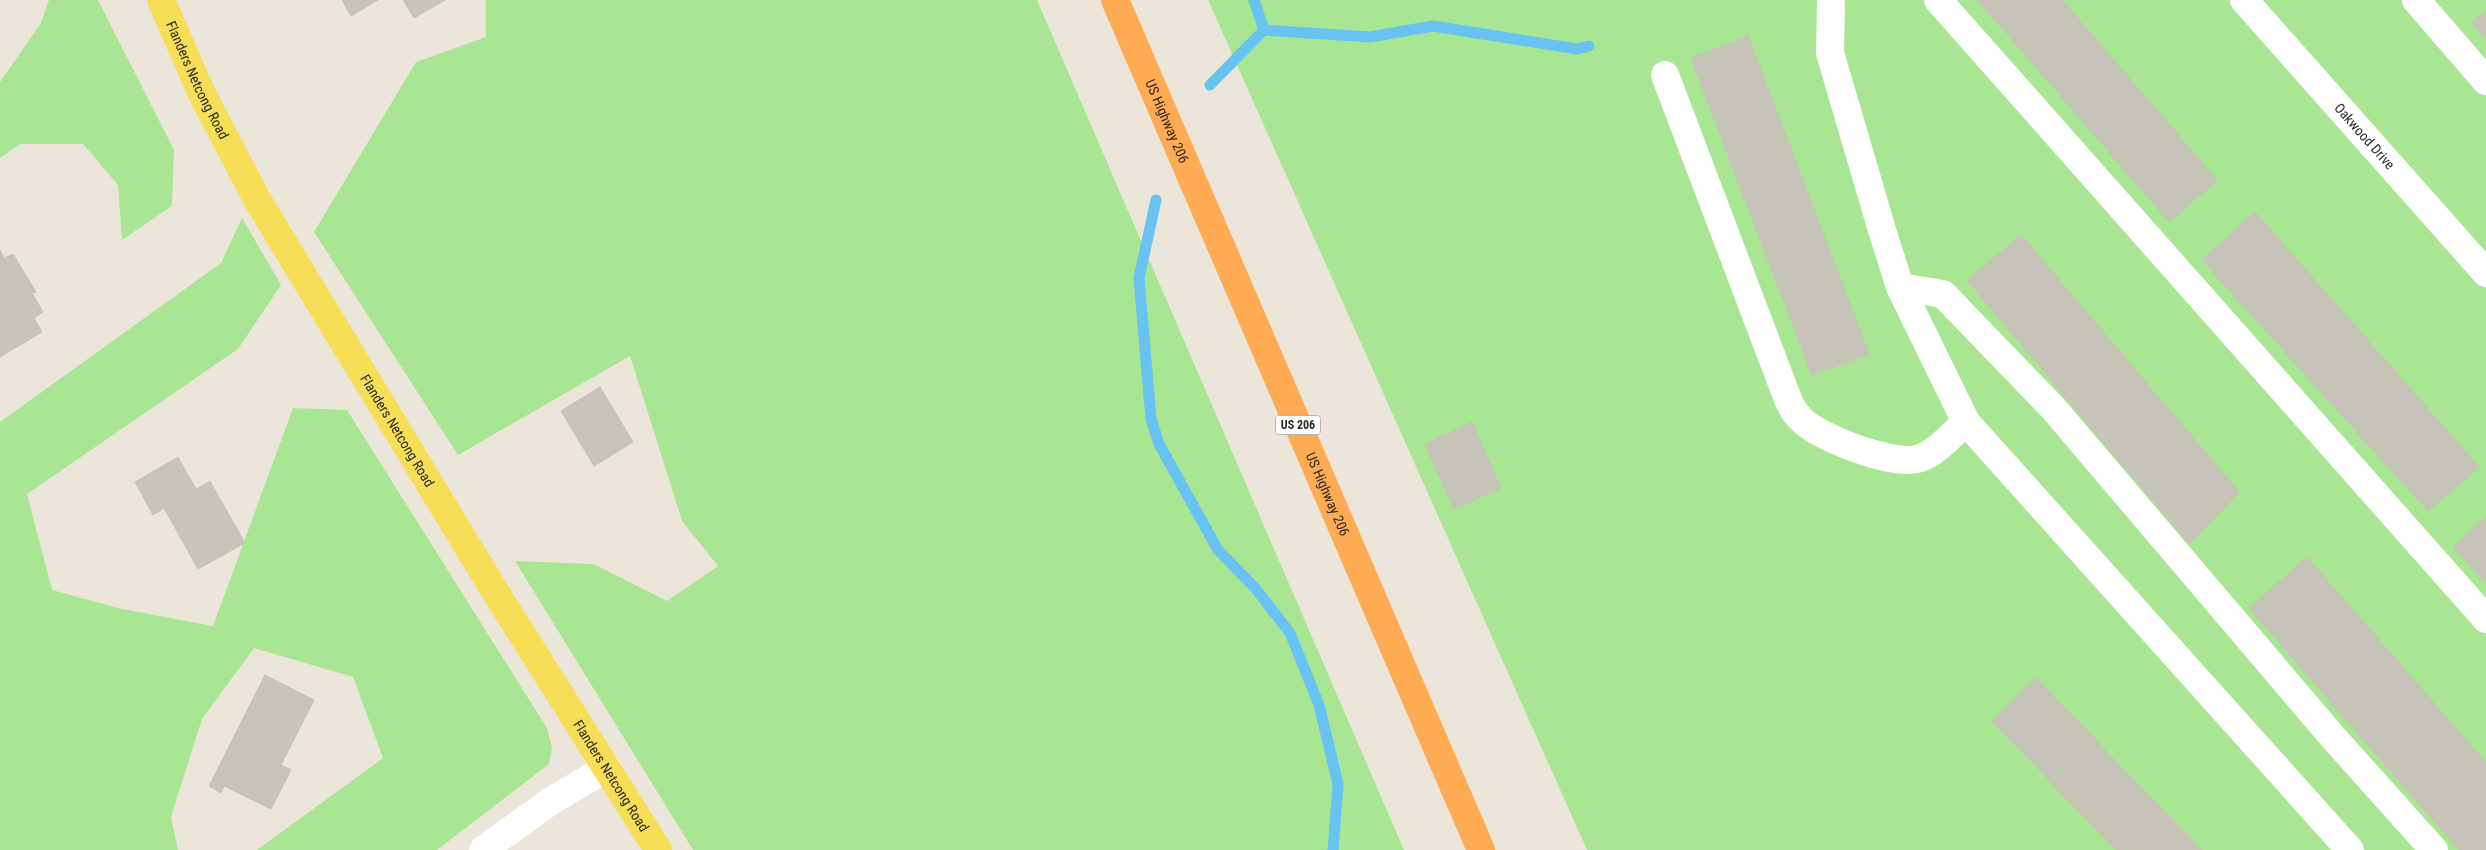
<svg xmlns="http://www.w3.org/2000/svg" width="2486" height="850" viewBox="0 0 2486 850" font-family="'Roboto Condensed',sans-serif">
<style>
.green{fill:#a9e694}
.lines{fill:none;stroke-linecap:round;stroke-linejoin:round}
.stream{stroke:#68c3f3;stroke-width:11}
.building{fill:#c7c4b9;stroke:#c8c2b4}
.minor{stroke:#fff;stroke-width:28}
.major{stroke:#f6de56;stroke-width:28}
.highway{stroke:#ffab53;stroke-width:28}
.labels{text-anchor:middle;stroke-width:4.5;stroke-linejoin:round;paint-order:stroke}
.shield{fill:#fff;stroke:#696969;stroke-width:1}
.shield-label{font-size:12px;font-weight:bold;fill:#292929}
.street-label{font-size:14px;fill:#292929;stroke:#fff}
</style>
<rect width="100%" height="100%" fill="#ece6da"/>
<g class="green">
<polygon points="49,0 98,0 174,150 172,206 122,240 118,185 83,144 20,144 0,158 0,82 41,23"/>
<polygon points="486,0 1037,0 1404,850 693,850 515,561 594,564 667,601 718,566 682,521 630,356 458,455 314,232 416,62 486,37"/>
<polygon points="1208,0 2486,0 2486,850 1587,850"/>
<polygon points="242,218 281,285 238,349 27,494 52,590 122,609 213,626 293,408 347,410 547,728 552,748 549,764 437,850 257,850 383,758 353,677 254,648 202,719 171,817 178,850 0,850 0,422 221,263"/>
</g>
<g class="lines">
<g class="stream">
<polyline points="1254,0 1264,30"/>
<polyline points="1210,85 1264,30 1370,37 1433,26 1577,49 1589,46"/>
<polyline points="1156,200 1139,278 1151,419 1159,444 1218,550 1256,589 1290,633 1319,705 1338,784 1333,850"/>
</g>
</g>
<g class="building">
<polygon points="342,0 378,0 351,16"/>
<polygon points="403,0 445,0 414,18"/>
<polygon points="1978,0 2062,0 2217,180 2169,222"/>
<polygon points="2486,11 2486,39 2472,23"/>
<polygon points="1748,36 1869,354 1812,375 1691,58"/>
<polygon points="2255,212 2479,467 2428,511 2202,260"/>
<polygon points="2021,235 2239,492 2189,544 1967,280"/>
<polygon points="0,250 4,258 13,254 36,292 32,293 43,312 34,318 42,332 0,357"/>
<polygon points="600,387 633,442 594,466 561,411"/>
<polygon points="1472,422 1501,488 1454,509 1425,444"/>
<polygon points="178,457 196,489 210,481 245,543 198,569 164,508 153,515 135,482"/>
<polygon points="2486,517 2486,583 2453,547"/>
<polygon points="2307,557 2486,763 2486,850 2459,850 2249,608"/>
<polygon points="265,675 314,700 281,765 291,770 271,809 224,786 221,793 209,786"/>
<polygon points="2036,678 2201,850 2116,850 1992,721"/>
</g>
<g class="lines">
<g class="minor">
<polyline points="1831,0 1830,53 1882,230 1900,287 1966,422 2350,850"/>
<polyline points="1938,0 2486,619"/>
<path id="s1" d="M2244,0l242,273"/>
<polyline points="2416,0 2486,81"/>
<path d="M1665,75l124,327c3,5 6,12 11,16 17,20 92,47 117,41 19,-5 35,-25 49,-37"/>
<polyline points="1900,287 1943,294 2053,408 2331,735 2434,850"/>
<polyline points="483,850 551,801 607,768"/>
</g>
<path class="major" id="s2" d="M161,0l40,92 57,109 238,392 162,257"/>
<path class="highway" id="s3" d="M1115,0l366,850"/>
</g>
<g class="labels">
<rect class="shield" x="1275.5" y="415.5" width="45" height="19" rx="4"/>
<g class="shield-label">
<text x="1298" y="429">US 206</text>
</g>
<g class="street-label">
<text dy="5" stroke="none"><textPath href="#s2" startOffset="88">Flanders Netcong Road</textPath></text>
<text dy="5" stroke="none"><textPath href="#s3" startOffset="132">US Highway 206</textPath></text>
<text dy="5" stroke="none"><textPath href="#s1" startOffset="182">Oakwood Drive</textPath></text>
<text dy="5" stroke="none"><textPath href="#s2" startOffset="492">Flanders Netcong Road</textPath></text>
<text dy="5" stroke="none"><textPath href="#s3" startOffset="538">US Highway 206</textPath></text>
<text dy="5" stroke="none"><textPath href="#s2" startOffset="898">Flanders Netcong Road</textPath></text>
</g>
</g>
</svg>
